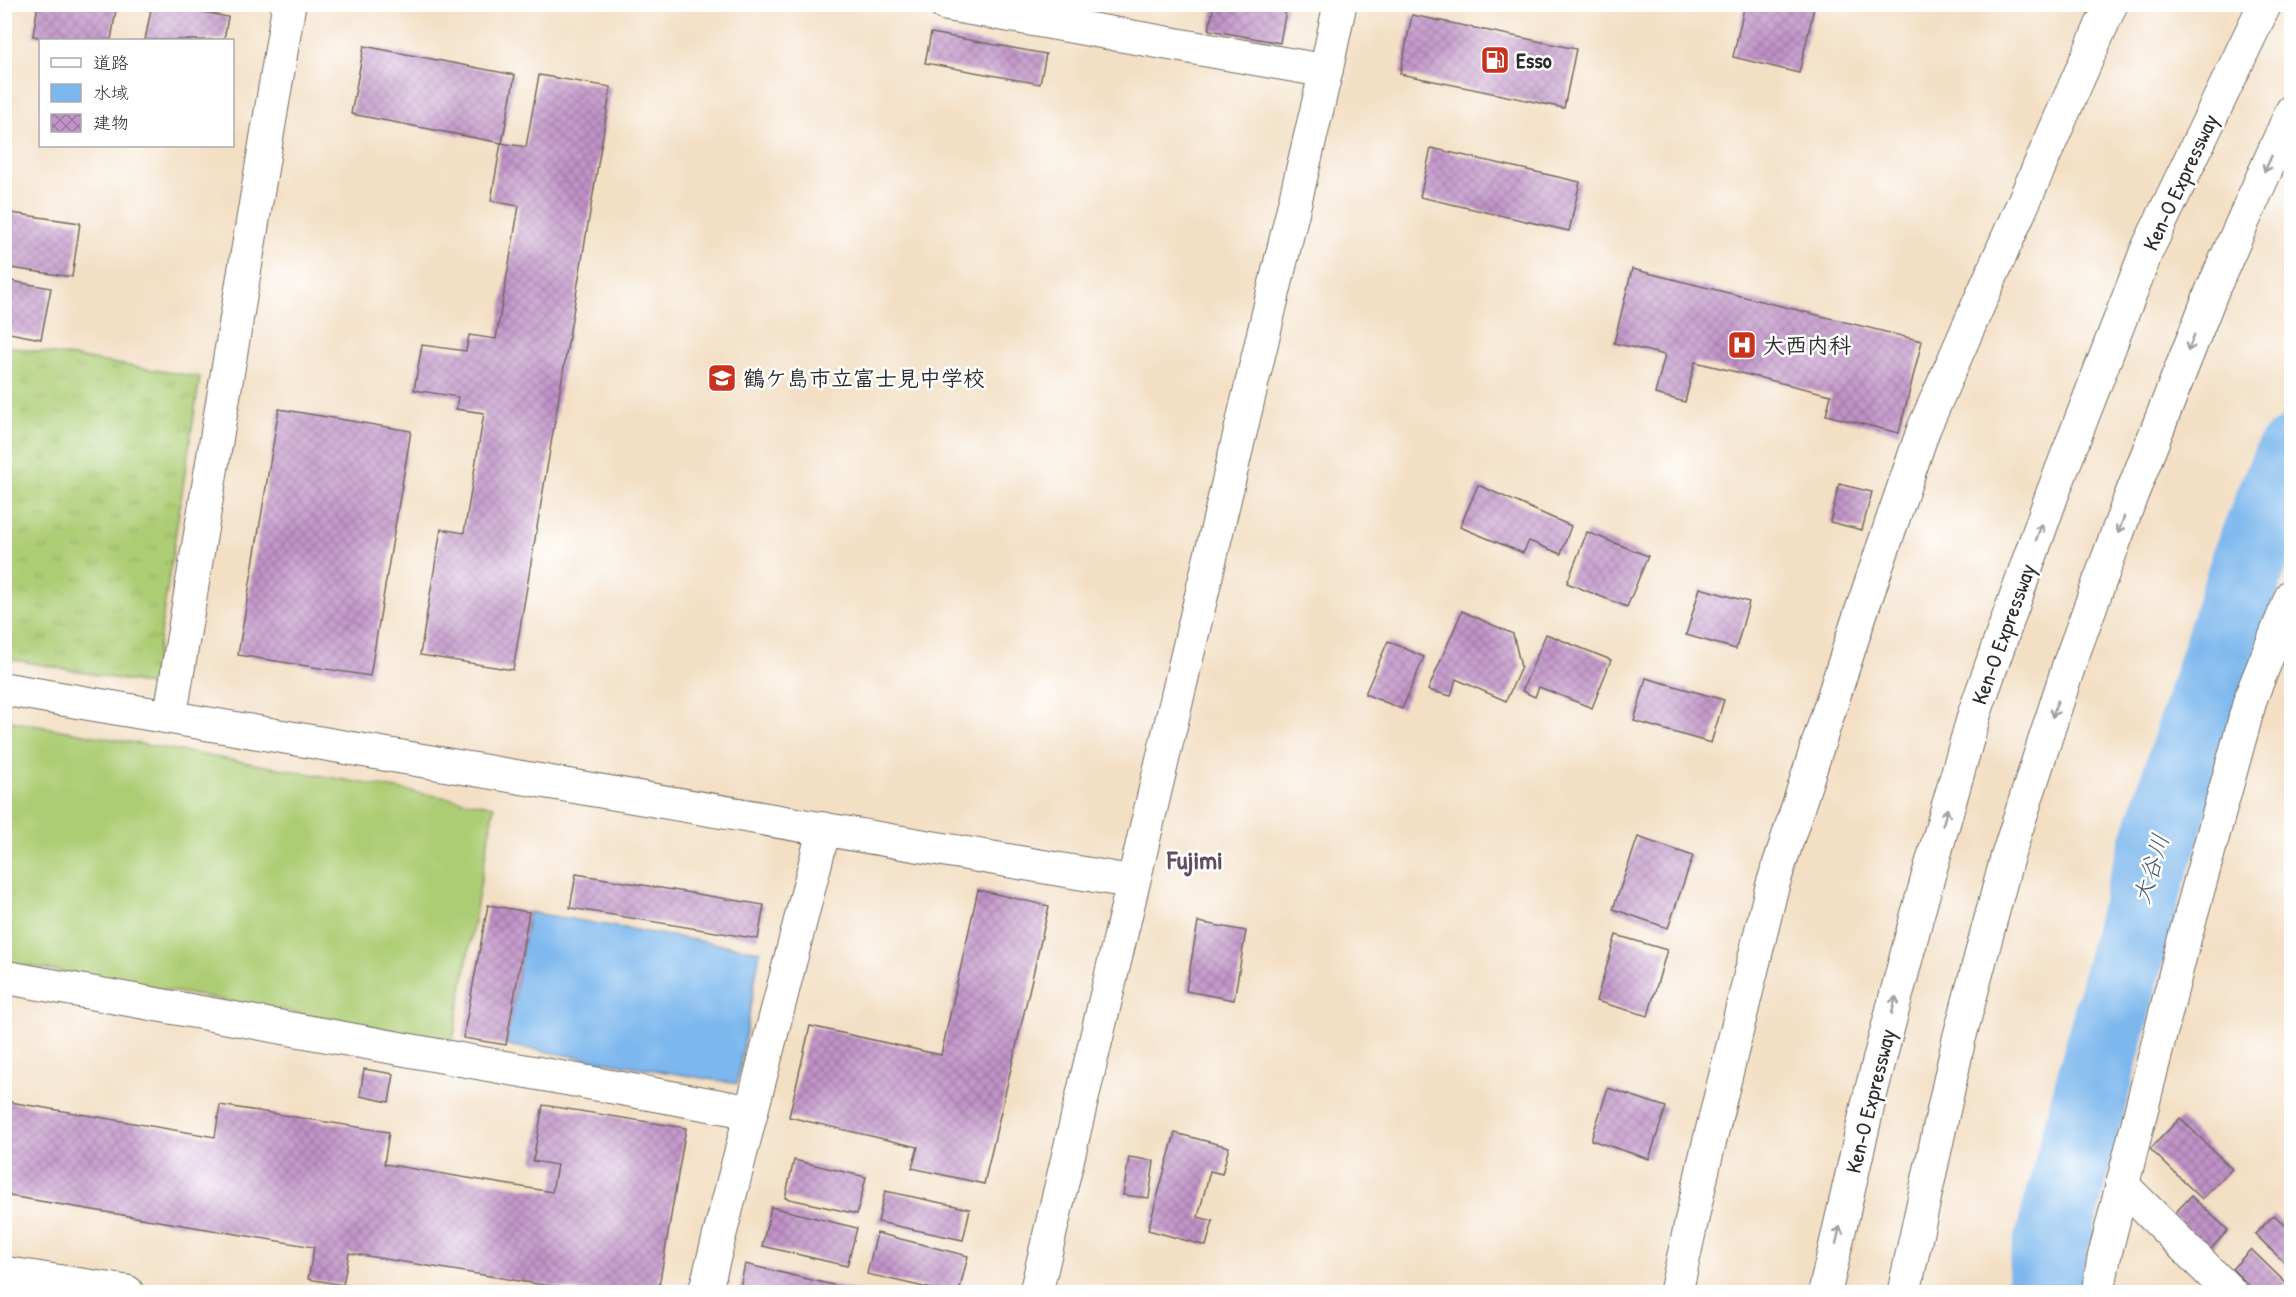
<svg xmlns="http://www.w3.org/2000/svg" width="2296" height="1297" viewBox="0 0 2296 1297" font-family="'Patrick Hand','Klee One',sans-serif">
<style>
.grass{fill:url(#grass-tufts);stroke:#6c7c50;stroke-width:1.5}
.garden{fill:#adcd75;stroke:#6c7c50;stroke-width:1.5}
.water{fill:#7cb7ed;stroke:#54718c;stroke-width:1.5}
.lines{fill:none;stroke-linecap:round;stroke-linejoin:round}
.river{stroke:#7cb7ed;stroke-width:75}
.building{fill:url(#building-cross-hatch)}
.street-casing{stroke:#716a61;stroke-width:35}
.secondary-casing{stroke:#716a61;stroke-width:35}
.highway-casing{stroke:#716a61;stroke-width:35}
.street{stroke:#fff;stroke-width:33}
.secondary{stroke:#fff;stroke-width:33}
.highway{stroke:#fff;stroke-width:33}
.oneway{stroke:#a0a0a0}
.labels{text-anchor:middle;stroke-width:5;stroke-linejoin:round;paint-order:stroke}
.poi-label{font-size:22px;font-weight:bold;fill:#2b2b2b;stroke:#fff;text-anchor:start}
.street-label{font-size:22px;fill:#2b2b2b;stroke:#fff}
.water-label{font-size:24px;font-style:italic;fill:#475c6f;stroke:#fff}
.quarter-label{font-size:26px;font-weight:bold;fill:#604f62;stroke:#fff}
</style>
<defs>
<pattern id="grass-tufts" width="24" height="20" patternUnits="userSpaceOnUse" patternTransform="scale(1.5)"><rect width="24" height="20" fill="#adcd75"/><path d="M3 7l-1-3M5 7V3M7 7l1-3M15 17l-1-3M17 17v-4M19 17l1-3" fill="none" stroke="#95b065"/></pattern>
<pattern id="building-cross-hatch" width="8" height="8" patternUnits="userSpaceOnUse" patternTransform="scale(1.5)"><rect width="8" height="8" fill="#c193c8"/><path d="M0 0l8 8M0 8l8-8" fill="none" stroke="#9d78a3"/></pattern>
</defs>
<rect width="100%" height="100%" fill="#fff"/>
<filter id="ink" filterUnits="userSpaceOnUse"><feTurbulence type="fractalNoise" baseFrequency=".0167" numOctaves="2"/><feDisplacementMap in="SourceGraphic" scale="12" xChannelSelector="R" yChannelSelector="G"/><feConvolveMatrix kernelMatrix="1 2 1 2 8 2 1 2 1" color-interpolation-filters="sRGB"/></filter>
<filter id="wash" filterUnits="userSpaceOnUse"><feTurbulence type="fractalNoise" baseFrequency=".008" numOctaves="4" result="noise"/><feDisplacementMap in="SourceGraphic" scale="24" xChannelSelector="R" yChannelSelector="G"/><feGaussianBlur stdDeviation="1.35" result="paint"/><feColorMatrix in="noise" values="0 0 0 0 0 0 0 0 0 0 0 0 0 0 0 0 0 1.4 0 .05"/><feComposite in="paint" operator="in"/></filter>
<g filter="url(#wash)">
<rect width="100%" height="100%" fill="#f3dfc4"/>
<polygon class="grass" points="4,346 200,377 152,685 5,658"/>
<polygon class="garden" points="4,720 494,806 453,1040 5,962"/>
<polygon class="water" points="529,912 760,951 737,1084 506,1045"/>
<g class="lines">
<polyline class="river" points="2043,1292 2049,1253 2144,888 2251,555 2292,455"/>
</g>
<g id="blocks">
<g class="building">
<polygon points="38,4 117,4 111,40 55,40 33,36"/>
<polygon points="152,4 162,4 228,17 224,40 145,40"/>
<polygon points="1214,4 1287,4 1280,43 1209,30"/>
<polygon points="1745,4 1815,4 1799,73 1733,57"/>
<polygon points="1412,15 1576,49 1564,108 1400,74"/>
<polygon points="931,33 1046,54 1040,84 925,63"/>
<polygon points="364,46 515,75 502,143 351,114"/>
<polygon points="539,75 611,87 513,670 420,655 441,529 464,533 484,413 456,409 458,397 414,390 422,345 466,351 469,335 496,339 519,206 491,201 501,143 526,147"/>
<polygon points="1431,148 1580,182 1569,231 1420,197"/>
<polygon points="4,212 80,223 72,277 4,267"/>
<polygon points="1632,269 1922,341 1899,433 1826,415 1831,395 1695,362 1685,402 1655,394 1665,355 1614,343"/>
<polygon points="5,280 51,288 41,339 4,332"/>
<polygon points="279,409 411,431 370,676 238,655"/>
<polygon points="1839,484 1872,492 1862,530 1830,522"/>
<polygon points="1478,485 1571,526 1561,554 1529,541 1523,553 1460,527"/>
<polygon points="1587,532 1648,556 1627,607 1567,583"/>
<polygon points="1700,588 1749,602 1736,649 1686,635"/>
<polygon points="1462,611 1513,634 1521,667 1506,701 1456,679 1451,696 1428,690"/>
<polygon points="1546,634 1611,660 1592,708 1539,687 1535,697 1522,691"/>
<polygon points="1388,641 1424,657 1402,709 1365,694"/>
<polygon points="1646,678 1724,700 1711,743 1634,721"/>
<polygon points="1638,837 1693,856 1668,928 1613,909"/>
<polygon points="576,874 764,905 758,939 570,908"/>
<polygon points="978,890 1049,906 984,1184 912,1168 918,1147 789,1117 810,1026 941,1055"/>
<polygon points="488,905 529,912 506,1045 463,1038"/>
<polygon points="1198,922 1246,931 1234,1000 1186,991"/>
<polygon points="1616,935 1667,950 1648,1016 1596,1001"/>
<polygon points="364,1069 394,1074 389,1102 360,1096"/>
<polygon points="1608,1088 1666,1107 1649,1159 1591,1140"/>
<polygon points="4,1101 215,1137 220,1105 389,1132 384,1164 552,1192 557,1165 533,1161 543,1105 686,1128 658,1292 587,1292 349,1253 343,1285 308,1279 314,1247 4,1195"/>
<polygon points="2180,1118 2232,1169 2202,1199 2150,1149"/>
<polygon points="1175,1133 1229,1147 1222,1174 1210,1171 1198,1217 1213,1221 1206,1246 1148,1230"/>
<polygon points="1129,1157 1154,1161 1149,1198 1123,1195"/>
<polygon points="794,1160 866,1177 857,1214 785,1198"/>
<polygon points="885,1191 970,1209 963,1240 878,1222"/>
<polygon points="2191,1196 2228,1230 2210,1250 2173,1215"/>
<polygon points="771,1207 857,1228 847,1266 762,1246"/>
<polygon points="2274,1215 2292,1232 2292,1270 2255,1234"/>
<polygon points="877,1233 968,1256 959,1292 946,1292 867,1274"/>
<polygon points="2251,1249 2292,1289 2292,1292 2256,1292 2232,1269"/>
<polygon points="745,1264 862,1292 739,1292"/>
</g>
</g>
</g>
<g filter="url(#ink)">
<use href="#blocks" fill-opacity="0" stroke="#716a61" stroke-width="1.5"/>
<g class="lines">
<g class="street-casing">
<g id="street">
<polyline points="945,4 1326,71"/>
<polyline points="4,689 1133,882"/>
<polyline points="170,717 289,4"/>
<polyline points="4,977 751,1112"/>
<polyline points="2122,1185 2230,1292"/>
<polyline points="4,1273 127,1292"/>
<polyline points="705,1292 824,829"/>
<polyline points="1676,1292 1704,1164 1772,887 1857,624 1924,428 2111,4"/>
</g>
</g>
<g class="secondary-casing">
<g id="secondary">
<polyline points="1036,1292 1326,71 1340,4"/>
<polyline points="2098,1292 2104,1258 2183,944 2251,697 2292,595"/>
</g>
</g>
<g class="highway-casing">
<g id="highway">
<polyline points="1825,1292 1870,1096 1917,916 1975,712 2052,495 2147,250 2265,4"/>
<polyline points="1904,1292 1959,1039 2007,858 2070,662 2131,496 2212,291 2292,111"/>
</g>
</g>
<use href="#street" class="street"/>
<use href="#secondary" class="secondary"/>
<use href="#highway" class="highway"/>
</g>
<defs><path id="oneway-shaft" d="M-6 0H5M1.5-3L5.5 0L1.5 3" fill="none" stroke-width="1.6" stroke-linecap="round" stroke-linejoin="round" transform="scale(1.5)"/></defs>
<g class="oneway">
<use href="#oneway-shaft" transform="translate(2268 164) rotate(114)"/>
<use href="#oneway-shaft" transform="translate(2191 343) rotate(111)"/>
<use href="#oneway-shaft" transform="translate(2121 525) rotate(110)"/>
<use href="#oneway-shaft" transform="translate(2039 532) rotate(-70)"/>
<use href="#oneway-shaft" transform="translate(2055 709) rotate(108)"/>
<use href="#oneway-shaft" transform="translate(1945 817) rotate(-74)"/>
<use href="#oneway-shaft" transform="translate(1894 1005) rotate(-76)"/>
<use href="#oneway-shaft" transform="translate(1838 1235) rotate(-77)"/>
</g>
</g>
<defs>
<g id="fuel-square" transform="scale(1.5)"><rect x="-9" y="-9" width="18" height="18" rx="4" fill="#c8321e" stroke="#fff"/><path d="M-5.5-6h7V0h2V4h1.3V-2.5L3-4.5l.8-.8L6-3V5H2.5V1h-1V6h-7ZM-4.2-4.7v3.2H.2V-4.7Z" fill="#fff"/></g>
<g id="hospital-square" transform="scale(1.5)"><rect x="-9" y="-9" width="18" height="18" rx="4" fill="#c8321e" stroke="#fff"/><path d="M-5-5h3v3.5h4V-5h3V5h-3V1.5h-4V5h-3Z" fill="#fff"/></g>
<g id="school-square" transform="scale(1.5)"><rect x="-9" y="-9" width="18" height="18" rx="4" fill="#c8321e" stroke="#fff"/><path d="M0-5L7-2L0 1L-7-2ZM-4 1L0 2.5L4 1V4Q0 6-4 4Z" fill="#fff"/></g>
</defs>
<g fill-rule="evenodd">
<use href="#fuel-square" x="1495" y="60"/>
<use href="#hospital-square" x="1742" y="345"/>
<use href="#school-square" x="722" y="378"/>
</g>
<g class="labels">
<g class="poi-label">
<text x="1516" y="68">Esso</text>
<text x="1763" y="353">大西内科</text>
<text x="743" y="386">鶴ケ島市立富士見中学校</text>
</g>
<g class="street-label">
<text transform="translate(2180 182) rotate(-65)" y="8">Ken-O Expressway</text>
<text transform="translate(2003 634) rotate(-70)" y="8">Ken-O Expressway</text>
<text transform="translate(1870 1101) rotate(-76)" y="8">Ken-O Expressway</text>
</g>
<g class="water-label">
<text transform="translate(2151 869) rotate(-73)" y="8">大谷川</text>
</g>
<g class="quarter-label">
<text x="1195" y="869">Fujimi</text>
</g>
</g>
<rect width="2296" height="1297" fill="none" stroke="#fff" stroke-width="24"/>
<rect x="39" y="39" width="195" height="108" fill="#ffffff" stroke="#aaaaaa" stroke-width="1.5"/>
<rect x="51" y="58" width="30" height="9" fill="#ffffff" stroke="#aaaaaa" stroke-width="1.5"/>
<text x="93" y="69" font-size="18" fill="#2b2b2b">道路</text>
<rect x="51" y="84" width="30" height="18" fill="#7cb7ed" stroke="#aaaaaa" stroke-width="1.5"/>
<text x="93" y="99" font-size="18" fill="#2b2b2b">水域</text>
<rect x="51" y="114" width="30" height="18" fill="url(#building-cross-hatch)" stroke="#aaaaaa" stroke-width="1.5"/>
<text x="93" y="129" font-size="18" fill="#2b2b2b">建物</text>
</svg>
